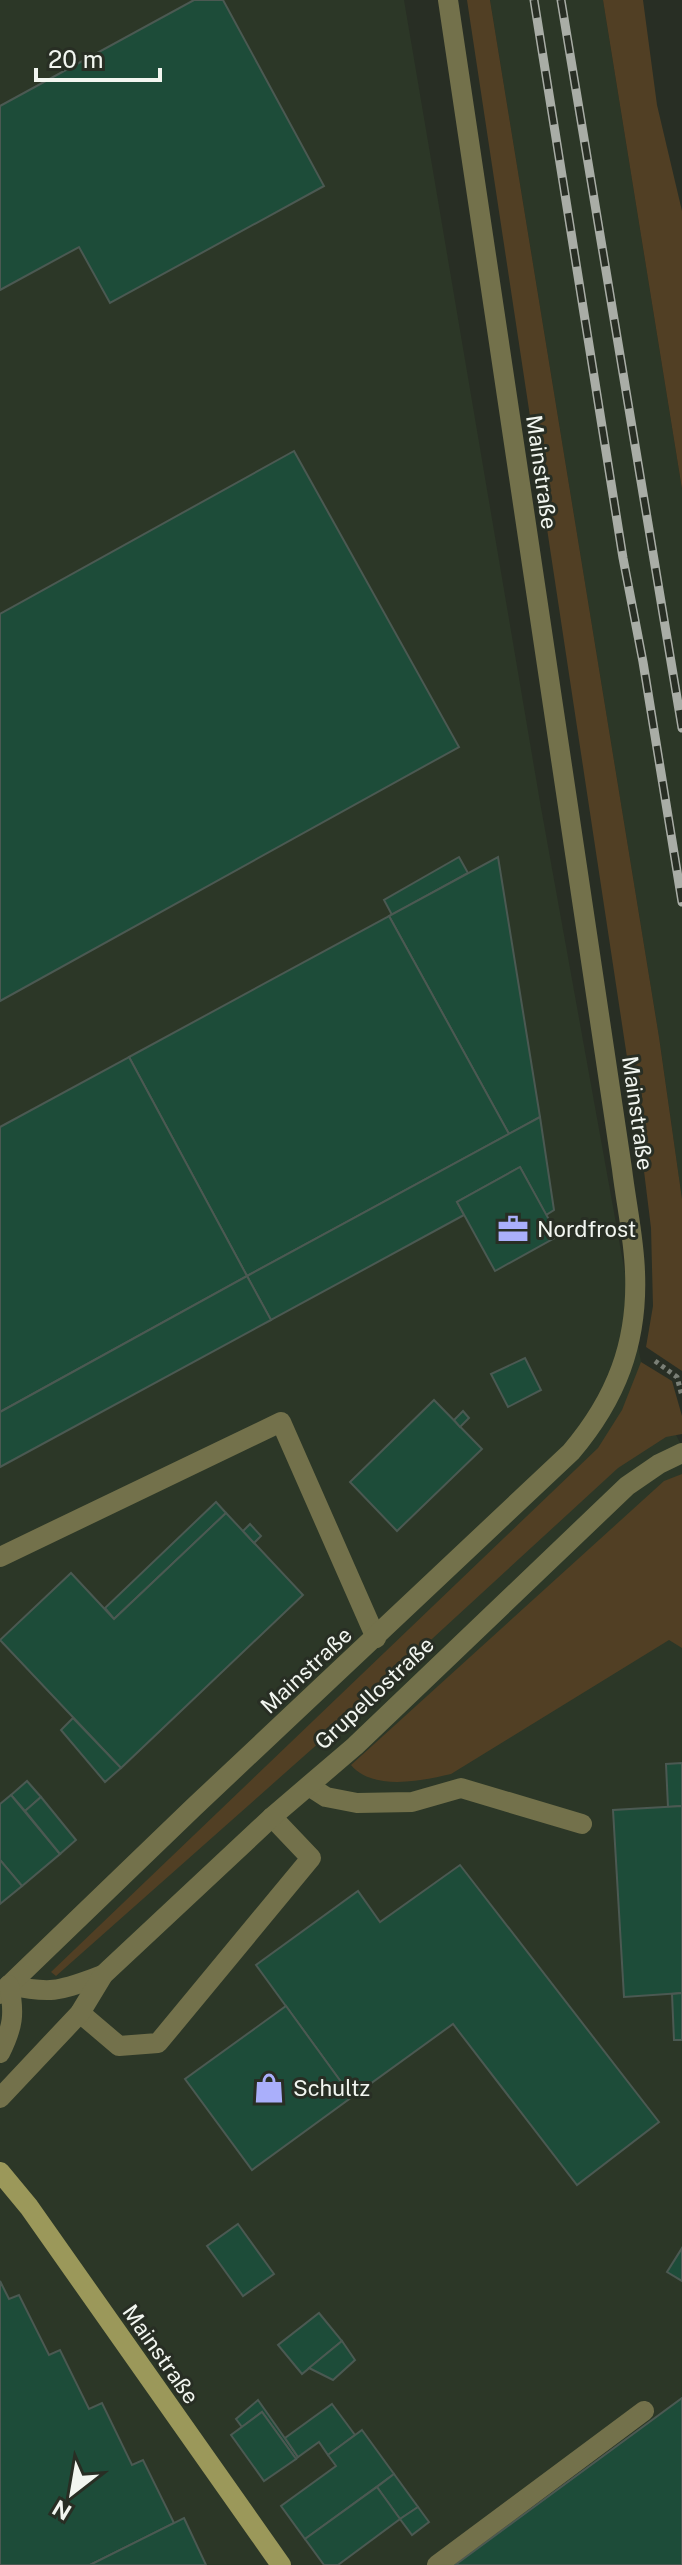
<svg xmlns="http://www.w3.org/2000/svg" width="682" height="2565" viewBox="0 0 682 2565" font-family="'Public Sans',sans-serif">
<style>
.built{fill:#2c3727}
.green{fill:#513f24}
.building{fill:#1d4c39;stroke:#4b5952;stroke-width:2}
.lines{fill:none;stroke-linecap:round;stroke-linejoin:round}
.path{stroke:#7a7f76;stroke-width:5;stroke-dasharray:4 4;stroke-linecap:butt}
.lane{stroke:#73714b;stroke-width:20}
.street{stroke:#73714b;stroke-width:20}
.secondary{stroke:#9b985a;stroke-width:20}
.rail-casing{stroke:#a9ada6;stroke-width:9}
.rail{stroke:#282e24;stroke-width:6;stroke-dasharray:18;stroke-linecap:butt}
.labels{text-anchor:middle;stroke-width:6;stroke-linejoin:round;paint-order:stroke}
.street-label{font-size:22px;fill:#f2f6f0;stroke:#282e24}
.poi-label{font-size:22px;fill:#f2f6f0;stroke:#282e24;text-anchor:start}
</style>
<rect width="100%" height="100%" fill="#282e24"/>
<g class="built">
<polygon points="0,0 404,0 540,802 641,1362 682,1447 682,2565 0,2565"/>
<polygon points="490,0 603,0 682,489 682,1199 659,1037"/>
</g>
<g class="green">
<polygon points="467,0 490,0 659,1037 682,1199 682,1371 646,1347 653,1306 651,1228 643,1163"/>
<polygon points="603,0 643,0 657,105 682,211 682,489"/>
<polygon points="641,1362 672,1381 682,1416 682,1434 666,1437 618,1468 321,1741 56,1976 51,1972 598,1448 622,1410"/>
<path d="M682,1474v174l-13,-8 -218,134c-30,7 -78,17 -100,-9l313,-284z"/>
</g>
<g class="building">
<polygon points="194,0 223,0 324,186 110,303 79,247 0,290 0,106"/>
<polygon points="294,451 459,747 0,1001 0,614"/>
<polygon points="459,857 468,873 392,915 384,900"/>
<polygon points="498,857 540,1117 509,1134 389,916"/>
<polygon points="389,916 509,1134 247,1276 129,1057"/>
<polygon points="129,1057 247,1276 0,1412 0,1127"/>
<polygon points="540,1117 554,1210 546,1215 520,1167 457,1202 464,1215 271,1320 247,1276"/>
<polygon points="520,1167 558,1236 495,1271 457,1202"/>
<polygon points="247,1276 271,1320 0,1467 0,1412"/>
<polygon points="525,1358 541,1390 508,1407 491,1374"/>
<polygon points="434,1400 482,1449 397,1531 350,1482"/>
<polygon points="463,1411 469,1418 460,1427 454,1420"/>
<polygon points="216,1502 226,1513 114,1619 105,1608"/>
<polygon points="226,1513 303,1595 121,1768 0,1640 71,1573 114,1619"/>
<polygon points="250,1524 261,1536 254,1543 243,1531"/>
<polygon points="73,1718 121,1768 105,1782 61,1730"/>
<polygon points="682,1763 682,1806 668,1807 666,1764"/>
<polygon points="27,1781 41,1797 25,1811 11,1795"/>
<polygon points="11,1795 60,1854 22,1886 0,1860 0,1804"/>
<polygon points="41,1797 76,1840 60,1854 25,1811"/>
<polygon points="682,1806 682,1993 624,1997 613,1810"/>
<polygon points="0,1860 22,1886 0,1904"/>
<polygon points="460,1865 659,2122 577,2185 453,2024 352,2097 256,1965 358,1891 380,1922"/>
<polygon points="682,1993 682,2040 674,2040 672,1994"/>
<polygon points="286,2006 352,2097 252,2170 185,2079"/>
<polygon points="238,2224 274,2274 243,2296 207,2246"/>
<polygon points="682,2248 682,2281 667,2272"/>
<polygon points="0,2281 9,2299 19,2295 49,2355 60,2350 89,2409 102,2403 132,2465 143,2460 174,2523 90,2565 0,2565"/>
<polygon points="319,2313 342,2341 302,2374 278,2345"/>
<polygon points="342,2341 355,2360 333,2380 309,2368"/>
<polygon points="682,2398 682,2565 455,2565"/>
<polygon points="258,2400 298,2457 296,2459 262,2412 242,2427 236,2419"/>
<polygon points="332,2404 355,2435 328,2455 319,2442 298,2457 285,2438"/>
<polygon points="262,2412 296,2459 264,2481 231,2435"/>
<polygon points="362,2430 394,2474 305,2539 281,2506 336,2466 328,2455"/>
<polygon points="394,2474 418,2507 400,2519 377,2487"/>
<polygon points="377,2487 400,2519 338,2565 324,2565 305,2539"/>
<polygon points="418,2507 429,2522 412,2535 400,2519"/>
<polygon points="184,2518 206,2565 90,2565"/>
</g>
<g class="lines">
<polyline class="path" points="655,1361 677,1377 682,1396"/>
<g class="lane">
<polyline points="0,1557 281,1422 376,1638"/>
<polyline points="309,1786 326,1797 357,1803 412,1802 461,1788 582,1824"/>
<polyline points="80,2013 119,2046 158,2043 311,1858 272,1817"/>
<polyline points="437,2565 644,2411"/>
</g>
<g class="street">
<path d="M9,1985c45,10 52,5 94,-10"/>
<path d="M0,1994l194,-187 377,-355c45,-53 67,-109 64,-180 -1,-34 -9,-69 -13,-103l-174,-1169"/>
<path d="M0,2053c13,-26 15,-39 9,-68"/>
<polyline points="0,2098 80,2013 103,1975 272,1817 355,1746 627,1486 659,1464 682,1453"/>
</g>
<polyline class="secondary" points="0,2172 29,2207 281,2565"/>
<g class="rail-casing">
<g id="rail">
<polyline points="534,0 623,558 643,662 682,902"/>
<polyline points="561,0 682,728"/>
</g>
</g>
<use href="#rail" class="rail"/>
</g>
<defs>
<g id="office-bare" transform="scale(2.4)"><path d="M-6-3h4V-5.5h4V-3h4V5H-6ZM-1-4.5V-3h2v-1.5ZM-6 0V1H6V0Z" fill="#aaaffb" stroke="#282e24" stroke-width="2.5" paint-order="stroke"/></g>
<g id="shop-bare" transform="scale(2.4)"><path d="M-5-2.5h2.3a2.7 3.5 0 0 1 5.4 0H5L5.5 6h-11ZM-1.5-2.5h3a1.5 2.3 0 0 0-3 0Z" fill="#aaaffb" stroke="#282e24" stroke-width="2.5" paint-order="stroke"/></g>
</defs>
<g fill-rule="evenodd">
<use href="#office-bare" x="513" y="1229"/>
<use href="#shop-bare" x="269" y="2088"/>
</g>
<g class="labels">
<g class="street-label">
<text transform="translate(542 472) rotate(82)" y="8">Mainstraße</text>
<text transform="translate(638 1113) rotate(82)" y="8">Mainstraße</text>
<text transform="translate(306 1670) rotate(-43)" y="8">Mainstraße</text>
<text transform="translate(374 1693) rotate(-43)" y="8">Grupellostraße</text>
<text transform="translate(161 2354) rotate(55)" y="8">Mainstraße</text>
</g>
<g class="poi-label">
<text x="537" y="1237">Nordfrost</text>
<text x="293" y="2096">Schultz</text>
</g>
</g>
<g transform="translate(72 2493) rotate(211)" stroke="#282e24" stroke-width="6" paint-order="stroke">
<path d="M0-6L14 30L0 20L-14 30Z" fill="#f2f6f0"/>
<text y="-12" font-size="22" font-weight="bold" text-anchor="middle" fill="#f2f6f0">N</text>
</g>
<path d="M36 68v12h124v-12" fill="none" stroke="#f2f6f0" stroke-width="4"/>
<text x="48" y="68" font-size="24" fill="#f2f6f0" stroke="#282e24" stroke-width="6" paint-order="stroke">20 m</text>
</svg>
